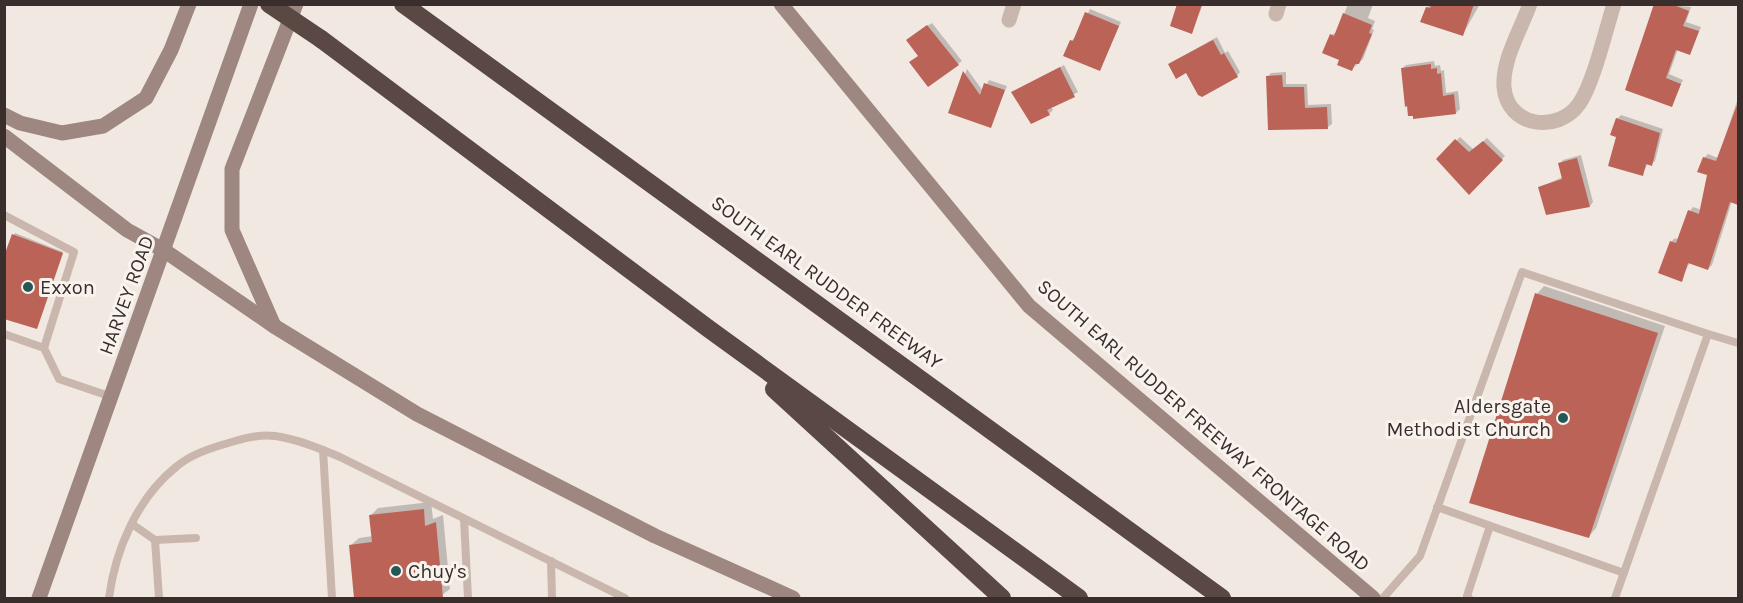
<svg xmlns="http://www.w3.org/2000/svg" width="1743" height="603" viewBox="0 0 1743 603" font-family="Karla,sans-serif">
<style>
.shadow{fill:#0003}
.building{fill:#bb6356}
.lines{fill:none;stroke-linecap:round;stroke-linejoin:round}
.service{stroke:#c9b7ae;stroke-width:8}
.minor{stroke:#c9b7ae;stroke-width:15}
.secondary{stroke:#9d8780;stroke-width:15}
.motorway{stroke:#594844;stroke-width:18}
.motorway-bridge{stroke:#594844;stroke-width:18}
.poi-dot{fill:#255754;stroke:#f9f3ee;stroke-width:2}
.labels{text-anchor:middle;stroke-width:6;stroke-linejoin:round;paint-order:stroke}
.street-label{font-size:20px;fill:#392e2c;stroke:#f9f3ee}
.poi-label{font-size:20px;fill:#392e2c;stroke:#f9f3ee;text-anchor:start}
</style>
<rect width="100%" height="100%" fill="#f2e8e2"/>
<g class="shadow">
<polygon points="1179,4 1203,4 1192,32"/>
<polygon points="1348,4 1373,4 1368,18 1375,21 1372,29 1374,30 1363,59 1352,69 1341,59 1331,35 1337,32"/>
<polygon points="1430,4 1480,4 1463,34 1427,8"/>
<polygon points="1655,4 1691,7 1686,22 1701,27 1690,54 1678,49 1669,74 1683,80 1671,106 1627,89"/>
<polygon points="1090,9 1121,22 1100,69 1071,41 1076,37"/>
<polygon points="932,23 962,61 958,64 919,56 912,36"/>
<polygon points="1217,37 1225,53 1228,51 1240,72 1237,76 1174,61"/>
<polygon points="1434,61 1435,66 1440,65 1441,71 1444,70 1446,93 1458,91 1460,109 1456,113 1402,69 1406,65"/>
<polygon points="1064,65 1078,92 1051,107 1053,110 1049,114 1013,92"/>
<polygon points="967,69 983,91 989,80 1007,86 990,126 950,112"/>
<polygon points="1286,72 1286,84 1307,84 1308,105 1331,104 1332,124 1328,127 1267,77 1271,73"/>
<polygon points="1738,98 1738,204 1732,201 1712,265 1708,269 1690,262 1681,280 1671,242 1675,238 1679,240 1690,211 1693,207 1702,210 1709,174 1704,158 1708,154 1718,158"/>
<polygon points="1621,115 1663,129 1655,161 1651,164 1648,163 1642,175 1618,137 1617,119"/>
<polygon points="1460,137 1474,150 1487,138 1505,156 1469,192 1438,159"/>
<polygon points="1581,155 1593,202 1590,206 1547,214 1540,187 1563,177 1560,164 1563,160"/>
<polygon points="15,233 63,252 37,328 14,235"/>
<polygon points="1544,286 1665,326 1596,528 1589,536 1537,294"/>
<polygon points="431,502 433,519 443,515 450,589 438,598 356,598 351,545 359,538 373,536 371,515 378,508"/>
</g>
<g class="building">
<polygon points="1177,4 1202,4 1192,34 1170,26"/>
<polygon points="1432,4 1474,4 1463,36 1420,22 1426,7 1430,8"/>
<polygon points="1654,4 1671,4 1689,11 1683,26 1699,31 1690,55 1676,50 1666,78 1681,84 1672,107 1625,90"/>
<polygon points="1085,12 1119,26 1100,71 1063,56 1070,40 1073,41"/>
<polygon points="1343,13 1372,25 1369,33 1372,34 1359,64 1355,64 1352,71 1337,65 1339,60 1322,53 1330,34 1334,36"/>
<polygon points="927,25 959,65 928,87 909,62 918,56 906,40"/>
<polygon points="1213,40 1221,55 1224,53 1238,77 1202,97 1198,95 1186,73 1176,79 1168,64"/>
<polygon points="1431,64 1431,69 1437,68 1437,74 1441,73 1443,96 1454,94 1456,114 1413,119 1413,116 1408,116 1407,106 1405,107 1401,68"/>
<polygon points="1060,67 1075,97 1047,110 1050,115 1031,124 1011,92"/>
<polygon points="963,71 980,95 984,83 1005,90 991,128 948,113"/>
<polygon points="1282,75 1283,87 1304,87 1305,108 1327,107 1328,129 1268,130 1266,76"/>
<polygon points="1737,105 1738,205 1730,202 1708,270 1688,263 1682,282 1658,273 1670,241 1676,243 1688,210 1699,214 1707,175 1697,172 1703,157 1716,161"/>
<polygon points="1616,118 1660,133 1652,166 1646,164 1643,176 1608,166 1616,137 1610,135"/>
<polygon points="1455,139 1469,152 1483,141 1503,160 1469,195 1436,159"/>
<polygon points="1577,158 1590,207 1546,215 1538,187 1562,179 1558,163"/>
<polygon points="12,234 63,253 37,329 4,319 4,256"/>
<polygon points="1535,293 1658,333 1589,538 1469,503"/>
<polygon points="424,509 425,526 436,522 443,598 354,598 349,545 372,542 369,515"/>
</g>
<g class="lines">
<g class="service">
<polyline points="4,215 74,252 44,348 59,379 112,397"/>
<polyline points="4,334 44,348"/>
<polyline points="1708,334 1738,343"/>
<polyline points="323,450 332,598"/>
<polyline points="1437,507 1624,573"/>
<polyline points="464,519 468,598"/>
<polyline points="132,524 155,540 196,538"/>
<polyline points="155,540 159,598"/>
<polyline points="551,561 552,598"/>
<path d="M109,598c6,-47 28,-100 67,-131 14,-12 32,-18 49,-23 16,-5 33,-10 50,-8 22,3 44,12 65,21l285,141"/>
<polyline points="1383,598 1420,556 1522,272 1708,334 1615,598"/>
<polyline points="1469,598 1467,596 1490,526"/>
</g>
<g class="minor">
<path d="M1530,4c-9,25 -28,56 -26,83 3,40 54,47 75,17 14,-19 27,-75 35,-100"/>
<polyline points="1276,14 1279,4"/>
<polyline points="1009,20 1014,4"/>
</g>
<g class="secondary">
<polyline points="781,4 1029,306 1373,598"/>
<polyline points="4,115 20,123 62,133 103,126 146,98 171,50 189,4"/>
<polyline points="4,136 127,230 165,251 274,326 417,414 655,536 793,598"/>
<polyline points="274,326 232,230 232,169 296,4"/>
<polyline points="39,598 251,4"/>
</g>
<g class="motorway">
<polyline points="403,4 1222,598"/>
<polyline points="321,39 709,329 1079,598"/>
<polyline points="774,389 1002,598"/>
</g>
<polyline class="motorway-bridge" points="269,4 321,39"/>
</g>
<g class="poi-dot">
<circle cx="28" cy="287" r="6"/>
<circle cx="1563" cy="418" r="6"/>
<circle cx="396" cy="571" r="6"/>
</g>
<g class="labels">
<g class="street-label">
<text transform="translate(827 282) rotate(36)" y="7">SOUTH EARL RUDDER FREEWAY</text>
<text transform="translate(126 295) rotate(-70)" y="7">HARVEY ROAD</text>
<text transform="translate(1204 425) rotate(41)" y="7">SOUTH EARL RUDDER FREEWAY FRONTAGE ROAD</text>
</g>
<g class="poi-label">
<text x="40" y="294">Exxon</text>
<text x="1551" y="413" text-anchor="end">Aldersgate<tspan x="1551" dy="23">Methodist Church</tspan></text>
<text x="408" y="578">Chuy's</text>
</g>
</g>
<rect width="1743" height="603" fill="none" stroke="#392e2c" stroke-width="12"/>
</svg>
